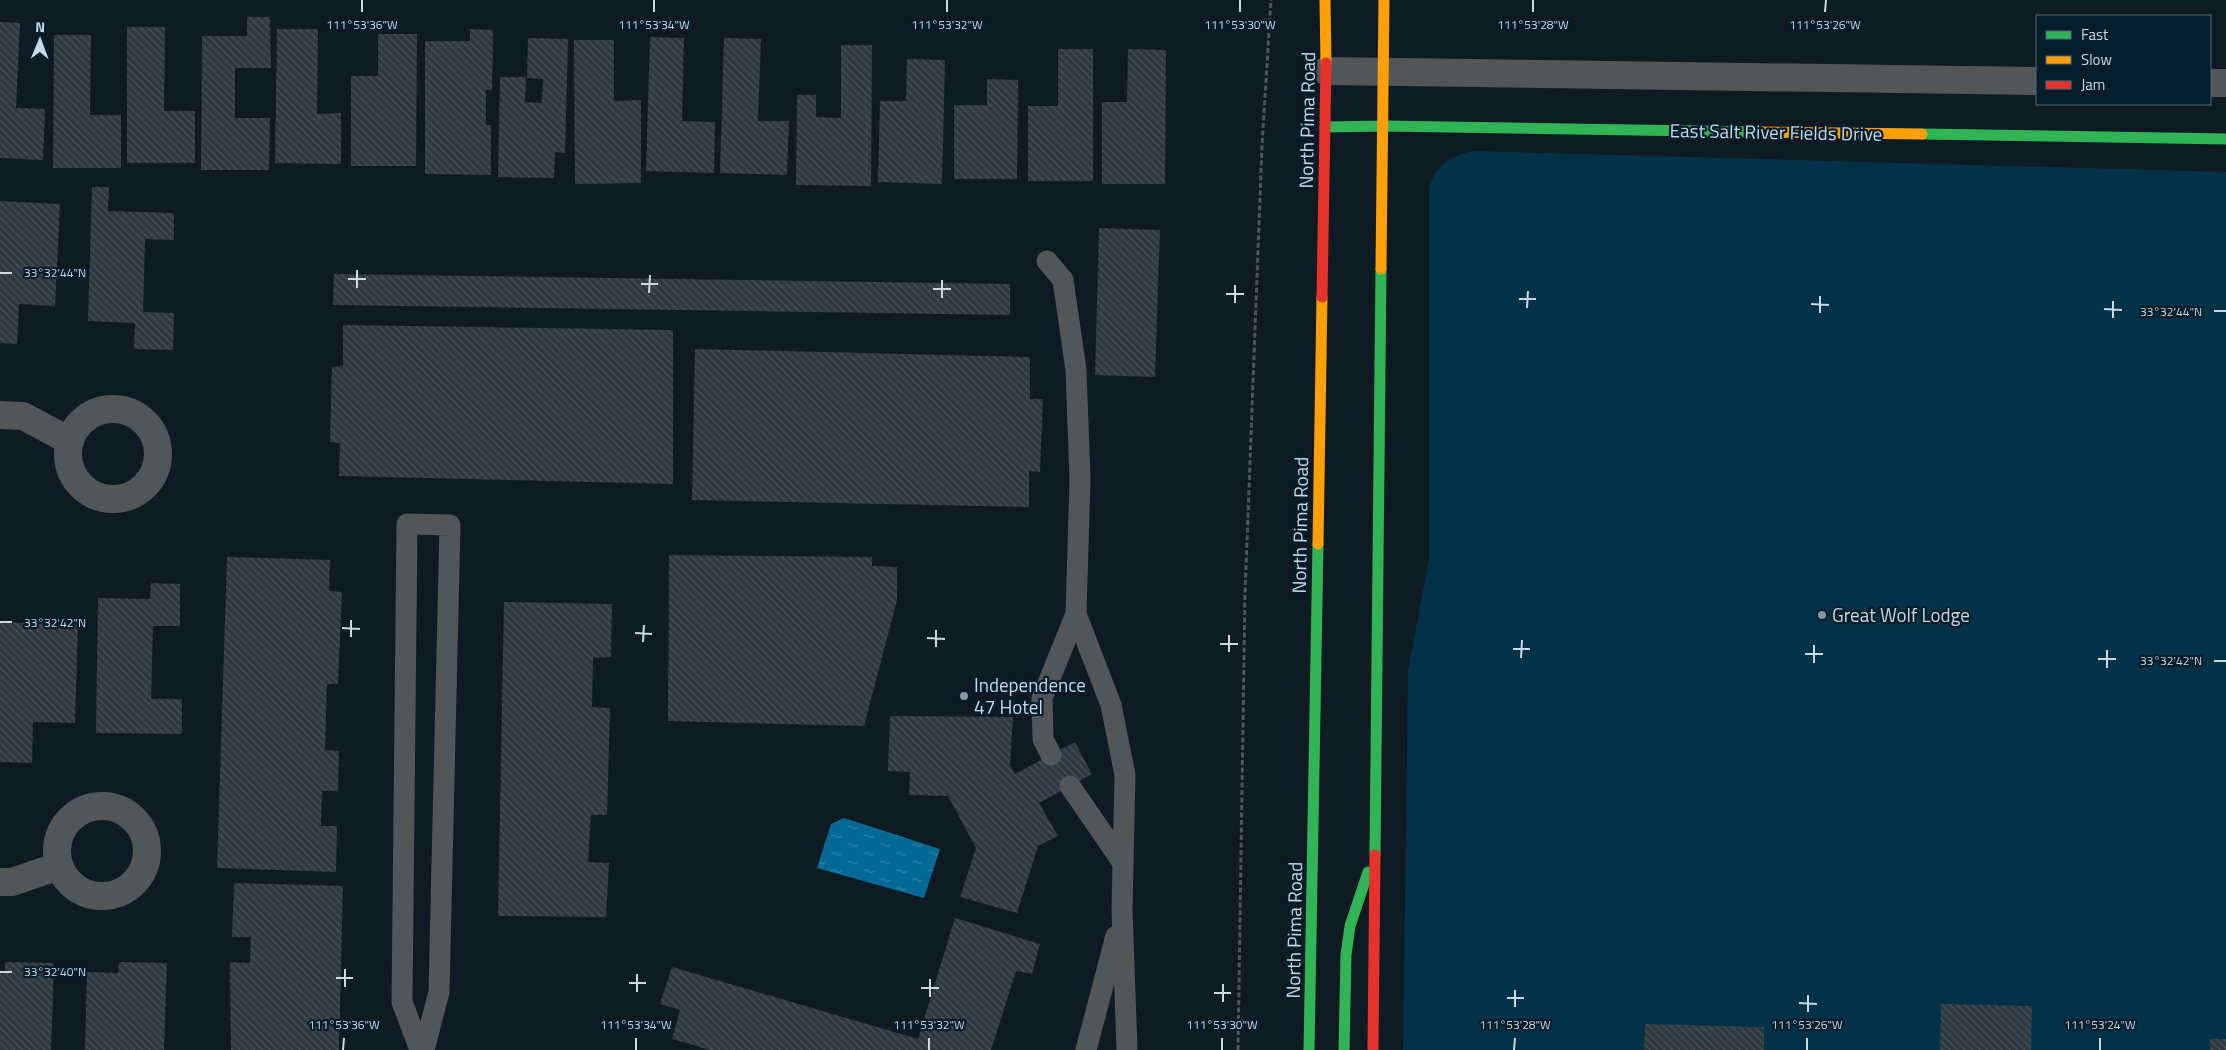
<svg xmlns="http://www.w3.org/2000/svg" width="2226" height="1050" viewBox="0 0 2226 1050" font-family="'Titillium Web',sans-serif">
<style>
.pitch{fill:#033248}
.water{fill:url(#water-ripples)}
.building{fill:url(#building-back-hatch)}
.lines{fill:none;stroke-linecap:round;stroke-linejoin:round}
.path{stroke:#4f5659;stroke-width:3;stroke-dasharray:5 2.5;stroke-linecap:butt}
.lane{stroke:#515659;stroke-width:21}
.street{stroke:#515659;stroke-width:28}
.fast{stroke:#30b455;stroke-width:11}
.slow{stroke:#ff9f0a;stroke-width:11}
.jam{stroke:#e5322d;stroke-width:11}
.ticks{fill:none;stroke:#cbd9e2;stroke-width:2}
.poi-dot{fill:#89969f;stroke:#061e2b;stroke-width:2}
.labels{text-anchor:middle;stroke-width:4.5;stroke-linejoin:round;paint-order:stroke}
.street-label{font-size:19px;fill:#cbd9e2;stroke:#061e2b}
.poi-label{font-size:19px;fill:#cbd9e2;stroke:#061e2b;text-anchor:start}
.ticks-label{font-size:12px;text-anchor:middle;fill:#cbd9e2;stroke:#061e2b;stroke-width:4.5;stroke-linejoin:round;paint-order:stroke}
</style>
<defs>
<pattern id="water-ripples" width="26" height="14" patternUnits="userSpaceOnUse" patternTransform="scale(1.25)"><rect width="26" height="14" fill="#046995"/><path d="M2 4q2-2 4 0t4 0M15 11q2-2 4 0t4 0" fill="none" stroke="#3385a8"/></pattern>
<pattern id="building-back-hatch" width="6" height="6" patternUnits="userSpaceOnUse" patternTransform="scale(1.25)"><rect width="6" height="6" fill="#2d383f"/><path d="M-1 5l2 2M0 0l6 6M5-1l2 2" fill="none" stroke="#4a545a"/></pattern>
</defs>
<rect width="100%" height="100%" fill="#0e1b23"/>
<path class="pitch" d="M1472,151l754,21v878h-823l5,-379 21,-112v-371c9,-25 18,-30 43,-37z"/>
<polygon class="water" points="844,818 940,849 924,898 817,868 831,824"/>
<g class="building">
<polygon points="247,17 270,17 271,68 235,68 235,118 270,118 269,170 201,170 202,36 247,36"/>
<polygon points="0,22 20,23 16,108 45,109 43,160 0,158"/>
<polygon points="127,27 165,27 164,111 195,111 195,163 127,163"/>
<polygon points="277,29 318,29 317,114 341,113 341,164 275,163"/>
<polygon points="470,29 493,30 492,90 486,90 486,125 491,125 491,175 425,174 425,41 470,41"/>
<polygon points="378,34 417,34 416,166 351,166 351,76 378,76"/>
<polygon points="54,35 91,35 90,115 121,115 121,168 53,168"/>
<polygon points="650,37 684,38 682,121 715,122 714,173 646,171"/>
<polygon points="528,38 568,39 565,153 555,152 554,178 498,177 500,77 526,77 525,102 542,103 543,79 527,78"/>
<polygon points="724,38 761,39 758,121 789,121 787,175 720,173"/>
<polygon points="574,40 614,40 614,101 641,100 641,183 575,184"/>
<polygon points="841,45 872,45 871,186 796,185 797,95 816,95 816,117 841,118"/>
<polygon points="1058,49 1093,49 1093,181 1028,181 1028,106 1058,106"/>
<polygon points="1128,49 1166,50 1165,184 1102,184 1102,102 1127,102"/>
<polygon points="907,59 945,60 942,184 878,182 880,101 906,101"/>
<polygon points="987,79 1018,80 1017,179 954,179 954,105 987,105"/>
<polygon points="92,187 109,187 108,211 174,213 174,240 145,239 143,312 174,313 173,350 134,349 135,323 88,321"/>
<polygon points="0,201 60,204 55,306 19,304 17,344 0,343"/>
<polygon points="1099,228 1160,230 1155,377 1095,375"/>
<polygon points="334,274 1010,284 1010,315 333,305"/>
<polygon points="343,325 673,330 673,484 339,476 340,443 330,442 332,367 343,366"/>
<polygon points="695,349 1030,357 1030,399 1043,399 1040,472 1029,471 1029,507 692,500"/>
<polygon points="669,555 872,557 872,566 897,567 897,600 864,726 668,721"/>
<polygon points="227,557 330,560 329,591 342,592 338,684 327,684 325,750 339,751 338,791 322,791 321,826 337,826 336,872 217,868"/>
<polygon points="151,583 180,584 180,626 153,626 151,699 182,699 182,734 96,733 98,598 150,599"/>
<polygon points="504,602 612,604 611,657 593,658 592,707 610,708 607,815 591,815 588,862 609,863 606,917 498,916"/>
<polygon points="0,622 78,625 75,723 33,722 32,763 0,762"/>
<polygon points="890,716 1013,717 1010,765 1015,774 1075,742 1092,774 1039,803 1058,836 1038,846 1017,913 960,897 976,848 948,796 909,795 910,772 888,771"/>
<polygon points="234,883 343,886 339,1050 231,1050 230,962 250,963 251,937 232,937"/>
<polygon points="955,918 1040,944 1032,974 1016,971 991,1050 710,1050 672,1039 680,1010 660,1004 672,967 918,1039"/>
<polygon points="5,962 54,963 51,1050 0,1050 0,971 5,971"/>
<polygon points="119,962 167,963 164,1050 85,1050 87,972 118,973"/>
<polygon points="1941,1004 2032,1006 2031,1050 1940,1050"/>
<polygon points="1645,1024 1764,1027 1764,1050 1644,1050"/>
<rect x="2210" y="1039" width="16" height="11"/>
</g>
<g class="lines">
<polyline class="path" points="1238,1050 1245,594 1262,145 1271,0"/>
<g class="lane">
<polyline points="1047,261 1063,280 1076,370 1080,479 1076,614 1111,705 1125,775 1122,909 1127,1050"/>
<polyline points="1051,755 1043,739 1042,698 1076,614"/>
<polyline points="1070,786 1123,863"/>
<polyline points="420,1050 402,1002 407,524 450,525 439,992 424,1050"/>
<polyline points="1086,1050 1116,936"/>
</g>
<g class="street">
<polyline points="1326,71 2037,81"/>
<polyline points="2210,83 2226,83"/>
<circle cx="113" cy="454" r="45"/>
<polyline points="0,415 23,416 70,441"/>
<circle cx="102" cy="851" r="45"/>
<polyline points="0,882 12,882 59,866"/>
</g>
<g class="fast">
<polyline points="1325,127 1385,126 1761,132"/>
<polyline points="1922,134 2226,139"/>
<polyline points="1375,855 1381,269"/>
<polyline points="1309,1050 1318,544"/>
<polyline points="1344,1050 1346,955 1350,926 1368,872"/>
</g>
<g class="slow">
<polyline points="1325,0 1326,63"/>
<polyline points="1761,132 1922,134"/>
<polyline points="1381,269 1384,0"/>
<polyline points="1318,544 1322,297"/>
</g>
<g class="jam">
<polyline points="1322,297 1326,63"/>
<polyline points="1373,1050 1375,855"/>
</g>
</g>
<path class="ticks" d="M362,12v-12M654,12v-12M947,12v-12M1240,12v-12M1533,12v-12M1825,12l1,-12M0,273h12M348,279h18M641,284h17M357,288v-18M933,289h18M649,293l1,-18M1226,294h18M942,298v-18M1519,299h17M1235,303v-18M1811,304l18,1M1527,308l1,-17M2104,309l18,1M2214,311h12M1820,313v-17M2113,318v-17M0,622h12M342,628l18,1M635,633l17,1M351,637v-17M927,638l18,1M643,642l1,-17M1220,644h18M936,647v-17M1513,649h17M1229,652v-17M1805,654h18M1521,658l1,-18M2098,659h18M2214,661h12M1814,663v-18M2107,668v-18M0,972h12M336,978h17M629,983h17M345,987v-18M921,988h18M637,992v-18M1214,993h17M930,997v-18M1507,998h17M1223,1002v-18M1799,1003l18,1M1515,1007v-17M1808,1012v-17M343,1050l1,-12M636,1050v-12M929,1050v-12M1222,1050v-12M1514,1050l1,-12M1807,1050v-12M2100,1050v-12"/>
<g class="poi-dot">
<circle cx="1822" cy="615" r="5"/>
<circle cx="964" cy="696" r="5"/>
</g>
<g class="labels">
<g class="street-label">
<text transform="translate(1307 120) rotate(-89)" y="7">North Pima Road</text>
<text transform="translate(1776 132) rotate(1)" y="7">East Salt River Fields Drive</text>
<text transform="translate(1300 525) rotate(-89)" y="7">North Pima Road</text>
<text transform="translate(1294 930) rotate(-89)" y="7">North Pima Road</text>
</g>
<g class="poi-label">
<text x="1832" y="622">Great Wolf Lodge</text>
<text x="974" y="692">Independence<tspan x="974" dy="22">47 Hotel</tspan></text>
</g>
</g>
<g class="ticks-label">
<text x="362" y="29">111°53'36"W</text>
<text x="654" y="29">111°53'34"W</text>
<text x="947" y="29">111°53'32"W</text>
<text x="1240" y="29">111°53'30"W</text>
<text x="1533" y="29">111°53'28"W</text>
<text x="1825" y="29">111°53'26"W</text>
<text x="55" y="277">33°32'44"N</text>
<text x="2171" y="316">33°32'44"N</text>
<text x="55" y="627">33°32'42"N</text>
<text x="2171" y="665">33°32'42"N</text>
<text x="55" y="976">33°32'40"N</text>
<text x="344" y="1029">111°53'36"W</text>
<text x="636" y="1029">111°53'34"W</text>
<text x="929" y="1029">111°53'32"W</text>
<text x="1222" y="1029">111°53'30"W</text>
<text x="1515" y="1029">111°53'28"W</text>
<text x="1807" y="1029">111°53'26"W</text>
<text x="2100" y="1029">111°53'24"W</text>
</g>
<rect x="2036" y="15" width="175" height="90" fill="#061e2b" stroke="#556974"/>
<rect x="2046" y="31" width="25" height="8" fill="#30b455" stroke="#556974"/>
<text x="2081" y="40" font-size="15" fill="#cbd9e2">Fast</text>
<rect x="2046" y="56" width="25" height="8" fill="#ff9f0a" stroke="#556974"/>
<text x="2081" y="65" font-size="15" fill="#cbd9e2">Slow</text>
<rect x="2046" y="81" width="25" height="8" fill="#e5322d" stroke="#556974"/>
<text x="2081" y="90" font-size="15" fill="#cbd9e2">Jam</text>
<g transform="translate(40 40) rotate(1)" stroke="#061e2b" stroke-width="4" paint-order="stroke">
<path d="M0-4L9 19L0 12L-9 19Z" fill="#cbd9e2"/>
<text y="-8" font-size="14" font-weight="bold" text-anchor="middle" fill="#cbd9e2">N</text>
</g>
</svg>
